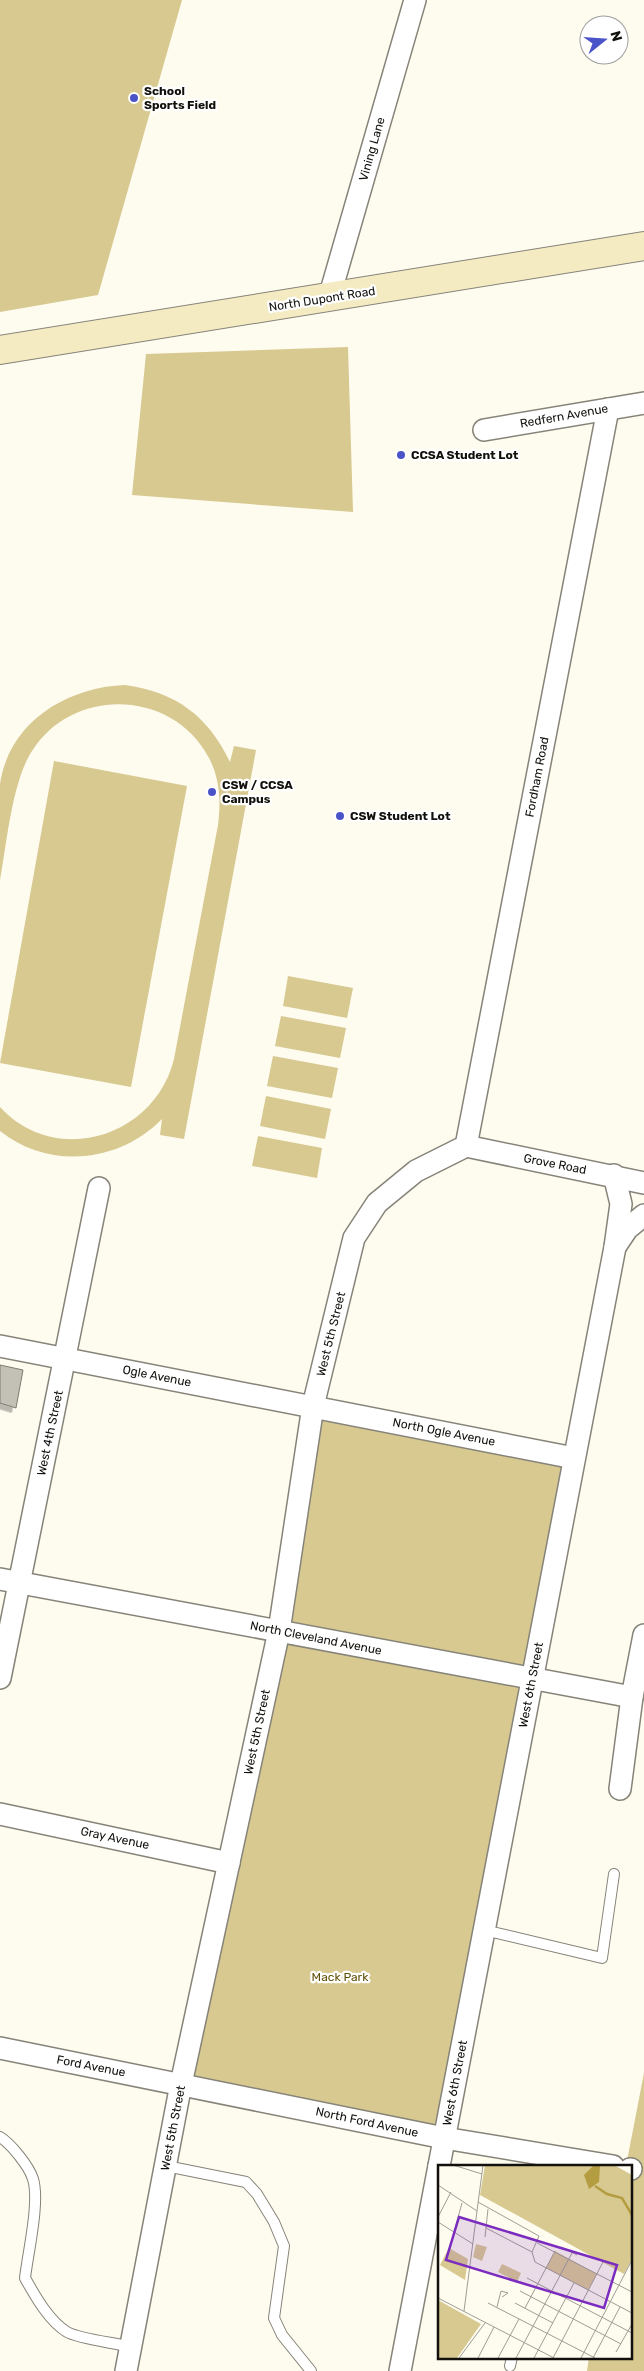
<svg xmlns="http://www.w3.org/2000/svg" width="644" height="2371" viewBox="0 0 644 2371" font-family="Rubik,sans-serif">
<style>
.green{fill:#d8c991}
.building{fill:#c3c1b5;stroke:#7e7b71;filter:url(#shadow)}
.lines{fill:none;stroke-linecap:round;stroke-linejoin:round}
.service-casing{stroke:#868379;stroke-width:12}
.minor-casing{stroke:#868379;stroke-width:24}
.secondary-casing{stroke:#868379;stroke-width:30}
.service{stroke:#fff;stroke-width:10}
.minor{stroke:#fff;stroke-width:21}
.secondary{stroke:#f4ebc3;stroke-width:28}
.poi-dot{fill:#4a53c8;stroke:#fff;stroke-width:2}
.labels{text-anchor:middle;stroke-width:4.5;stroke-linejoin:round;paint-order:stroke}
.poi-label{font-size:12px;font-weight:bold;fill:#11100c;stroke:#fff;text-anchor:start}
.street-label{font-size:12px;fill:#11100c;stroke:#fff}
.park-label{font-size:12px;fill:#615108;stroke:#fff}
.inset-river{fill:none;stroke:#b49c41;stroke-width:2.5}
.inset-road{fill:none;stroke:#9f9d94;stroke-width:1}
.view{fill:#7b2cbf;fill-opacity:0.15;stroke:#7b2cbf;stroke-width:2.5}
.inset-edge{fill:none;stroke:#11100c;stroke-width:2.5}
</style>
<defs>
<filter id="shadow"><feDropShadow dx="-4.5" dy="4.5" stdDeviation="0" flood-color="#0004"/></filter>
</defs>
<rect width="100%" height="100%" fill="#fefbef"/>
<g class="green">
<polygon points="0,0 182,0 98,295 0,312"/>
<polygon points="348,347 353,512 132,495 146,354"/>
<path d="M125,685c51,7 83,31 105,77l4,-16 22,4 -72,389 -24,-4 2,-16c-43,44 -113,51 -162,12v-24c56,61 155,30 174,-48l44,-234c3,-24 2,-46 -9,-67 -36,-69 -136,-72 -177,-7 -20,31 -25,91 -32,129 0,-30 0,-68 0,-96 9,-62 67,-97 125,-99z"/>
<polygon points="54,761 187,786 131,1087 0,1063"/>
<polygon points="288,976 353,988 347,1018 283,1006"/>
<polygon points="281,1016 346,1028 340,1058 275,1046"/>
<polygon points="273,1056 338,1068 332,1098 267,1086"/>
<polygon points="266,1096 331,1109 325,1139 260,1126"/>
<polygon points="258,1136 322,1148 317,1178 252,1166"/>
<polygon points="313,1406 574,1458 444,2138 181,2084"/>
<polygon points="644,2073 644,2371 587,2371 589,2357 630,2357 630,2166 626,2166"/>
</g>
<polygon class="building" points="0,1365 23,1370 16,1408 0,1403"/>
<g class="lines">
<g class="service-casing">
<g id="service">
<polyline points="484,1930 602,1958 614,1874"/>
<path d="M0,2137c11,7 29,29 33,42 7,23 -5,73 -8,99 10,18 24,43 42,54 12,7 49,11 64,15"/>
<polyline points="166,2166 246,2182 257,2194 274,2222 284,2246 274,2318 282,2335 311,2371"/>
<polyline points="510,2366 512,2357"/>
</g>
</g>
<g class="minor-casing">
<g id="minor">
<polyline points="329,298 415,0"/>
<polyline points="484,430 644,403"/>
<polyline points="466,1146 608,409"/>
<polyline points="466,1146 644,1183"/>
<polyline points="615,1247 627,1229 644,1215"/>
<polyline points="0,1346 574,1458"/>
<polyline points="0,1579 632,1697"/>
<polyline points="0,1678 99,1188"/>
<polyline points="620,1789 632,1697 644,1635"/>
<polyline points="0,1814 229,1863"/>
<polyline points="0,2048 444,2138 613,2166"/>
<polyline points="439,2166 615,1247 621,1204 614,1175"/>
<polyline points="630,2169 631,2169"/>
<polyline points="126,2371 181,2084 279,1631 313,1406 354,1238 377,1203 416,1171 466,1146"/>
<polyline points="400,2371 439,2166"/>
</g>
</g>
<g class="secondary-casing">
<polyline id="secondary" points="0,350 644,246"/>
</g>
<use href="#service" class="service"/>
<use href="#minor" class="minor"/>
<use href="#secondary" class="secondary"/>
</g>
<g class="poi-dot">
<circle cx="134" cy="98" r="5"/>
<circle cx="401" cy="455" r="5"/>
<circle cx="212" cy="792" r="5"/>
<circle cx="340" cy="816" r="5"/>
</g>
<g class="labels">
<g class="poi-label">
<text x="144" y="95">School<tspan x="144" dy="14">Sports Field</tspan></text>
<text x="411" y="459">CCSA Student Lot</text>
<text x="222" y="789">CSW / CCSA<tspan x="222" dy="14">Campus</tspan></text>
<text x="350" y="820">CSW Student Lot</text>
</g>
<g class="street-label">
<text transform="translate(372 149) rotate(-74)" y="4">Vining Lane</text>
<text transform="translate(322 299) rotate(-9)" y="4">North Dupont Road</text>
<text transform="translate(564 416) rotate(-10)" y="4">Redfern Avenue</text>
<text transform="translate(537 777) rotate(-79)" y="4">Fordham Road</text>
<text transform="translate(555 1164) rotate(11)" y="4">Grove Road</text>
<text transform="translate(331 1334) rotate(-76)" y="4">West 5th Street</text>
<text transform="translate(157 1376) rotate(11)" y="4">Ogle Avenue</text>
<text transform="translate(444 1432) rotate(11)" y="4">North Ogle Avenue</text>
<text transform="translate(50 1433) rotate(-78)" y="4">West 4th Street</text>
<text transform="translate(316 1638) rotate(11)" y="4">North Cleveland Avenue</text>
<text transform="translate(531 1685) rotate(-79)" y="4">West 6th Street</text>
<text transform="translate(257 1732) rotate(-78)" y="4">West 5th Street</text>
<text transform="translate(115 1838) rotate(12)" y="4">Gray Avenue</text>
<text transform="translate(91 2066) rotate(11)" y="4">Ford Avenue</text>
<text transform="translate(455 2083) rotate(-79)" y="4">West 6th Street</text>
<text transform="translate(367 2122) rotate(12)" y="4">North Ford Avenue</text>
<text transform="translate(173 2128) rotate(-79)" y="4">West 5th Street</text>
</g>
<g class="park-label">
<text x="340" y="1981">Mack Park</text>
</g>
</g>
<g transform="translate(438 2165)">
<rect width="194" height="194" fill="#fefbef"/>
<path d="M47,0h129l18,10v84l-8,15 -144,-79zM38,79l11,3 -5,14 -9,-4zM11,83l19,11 -3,21 -25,-15zM117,86l42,23 -9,16 -42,-22zM64,99l19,9 -4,9 -19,-10zM0,135l43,24 -24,34h-19z" fill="#d8c991"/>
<path d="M155,1h7l-1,16 -10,7 -5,-14z" fill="#b49c41"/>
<path class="inset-river" d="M157,21l12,8 15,4 10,17"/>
<path class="inset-road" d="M15,0l29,9M0,20l39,26M40,37l61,34 -7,16M0,52l13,-25M0,57l35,22M48,63l46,24M16,67l8,-29M47,72l3,-28M99,78l95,49M123,82l16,8M94,87l3,10 97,51M89,113l105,55M82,126l101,53M0,133l116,60M50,138l107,55M77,138l38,20M59,142l4,-16 7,2 -6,4M87,143l30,-57M26,146l19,-146M178,187l16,-28M21,193l26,-35M40,193l16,-31M60,193l21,-39M78,193l56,-105M96,193l40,-75M115,193l50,-96M143,193l51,-98M155,193l27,-51"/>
<path class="view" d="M21,52l158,48 -13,43 -158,-48z"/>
<rect width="194" height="194" class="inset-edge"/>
</g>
<g transform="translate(604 40) rotate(73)"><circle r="24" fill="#ffffff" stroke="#a09f9e"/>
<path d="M0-4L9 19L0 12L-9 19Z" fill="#4a53c8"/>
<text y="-8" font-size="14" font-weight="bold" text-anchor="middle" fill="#11100c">N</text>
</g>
</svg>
